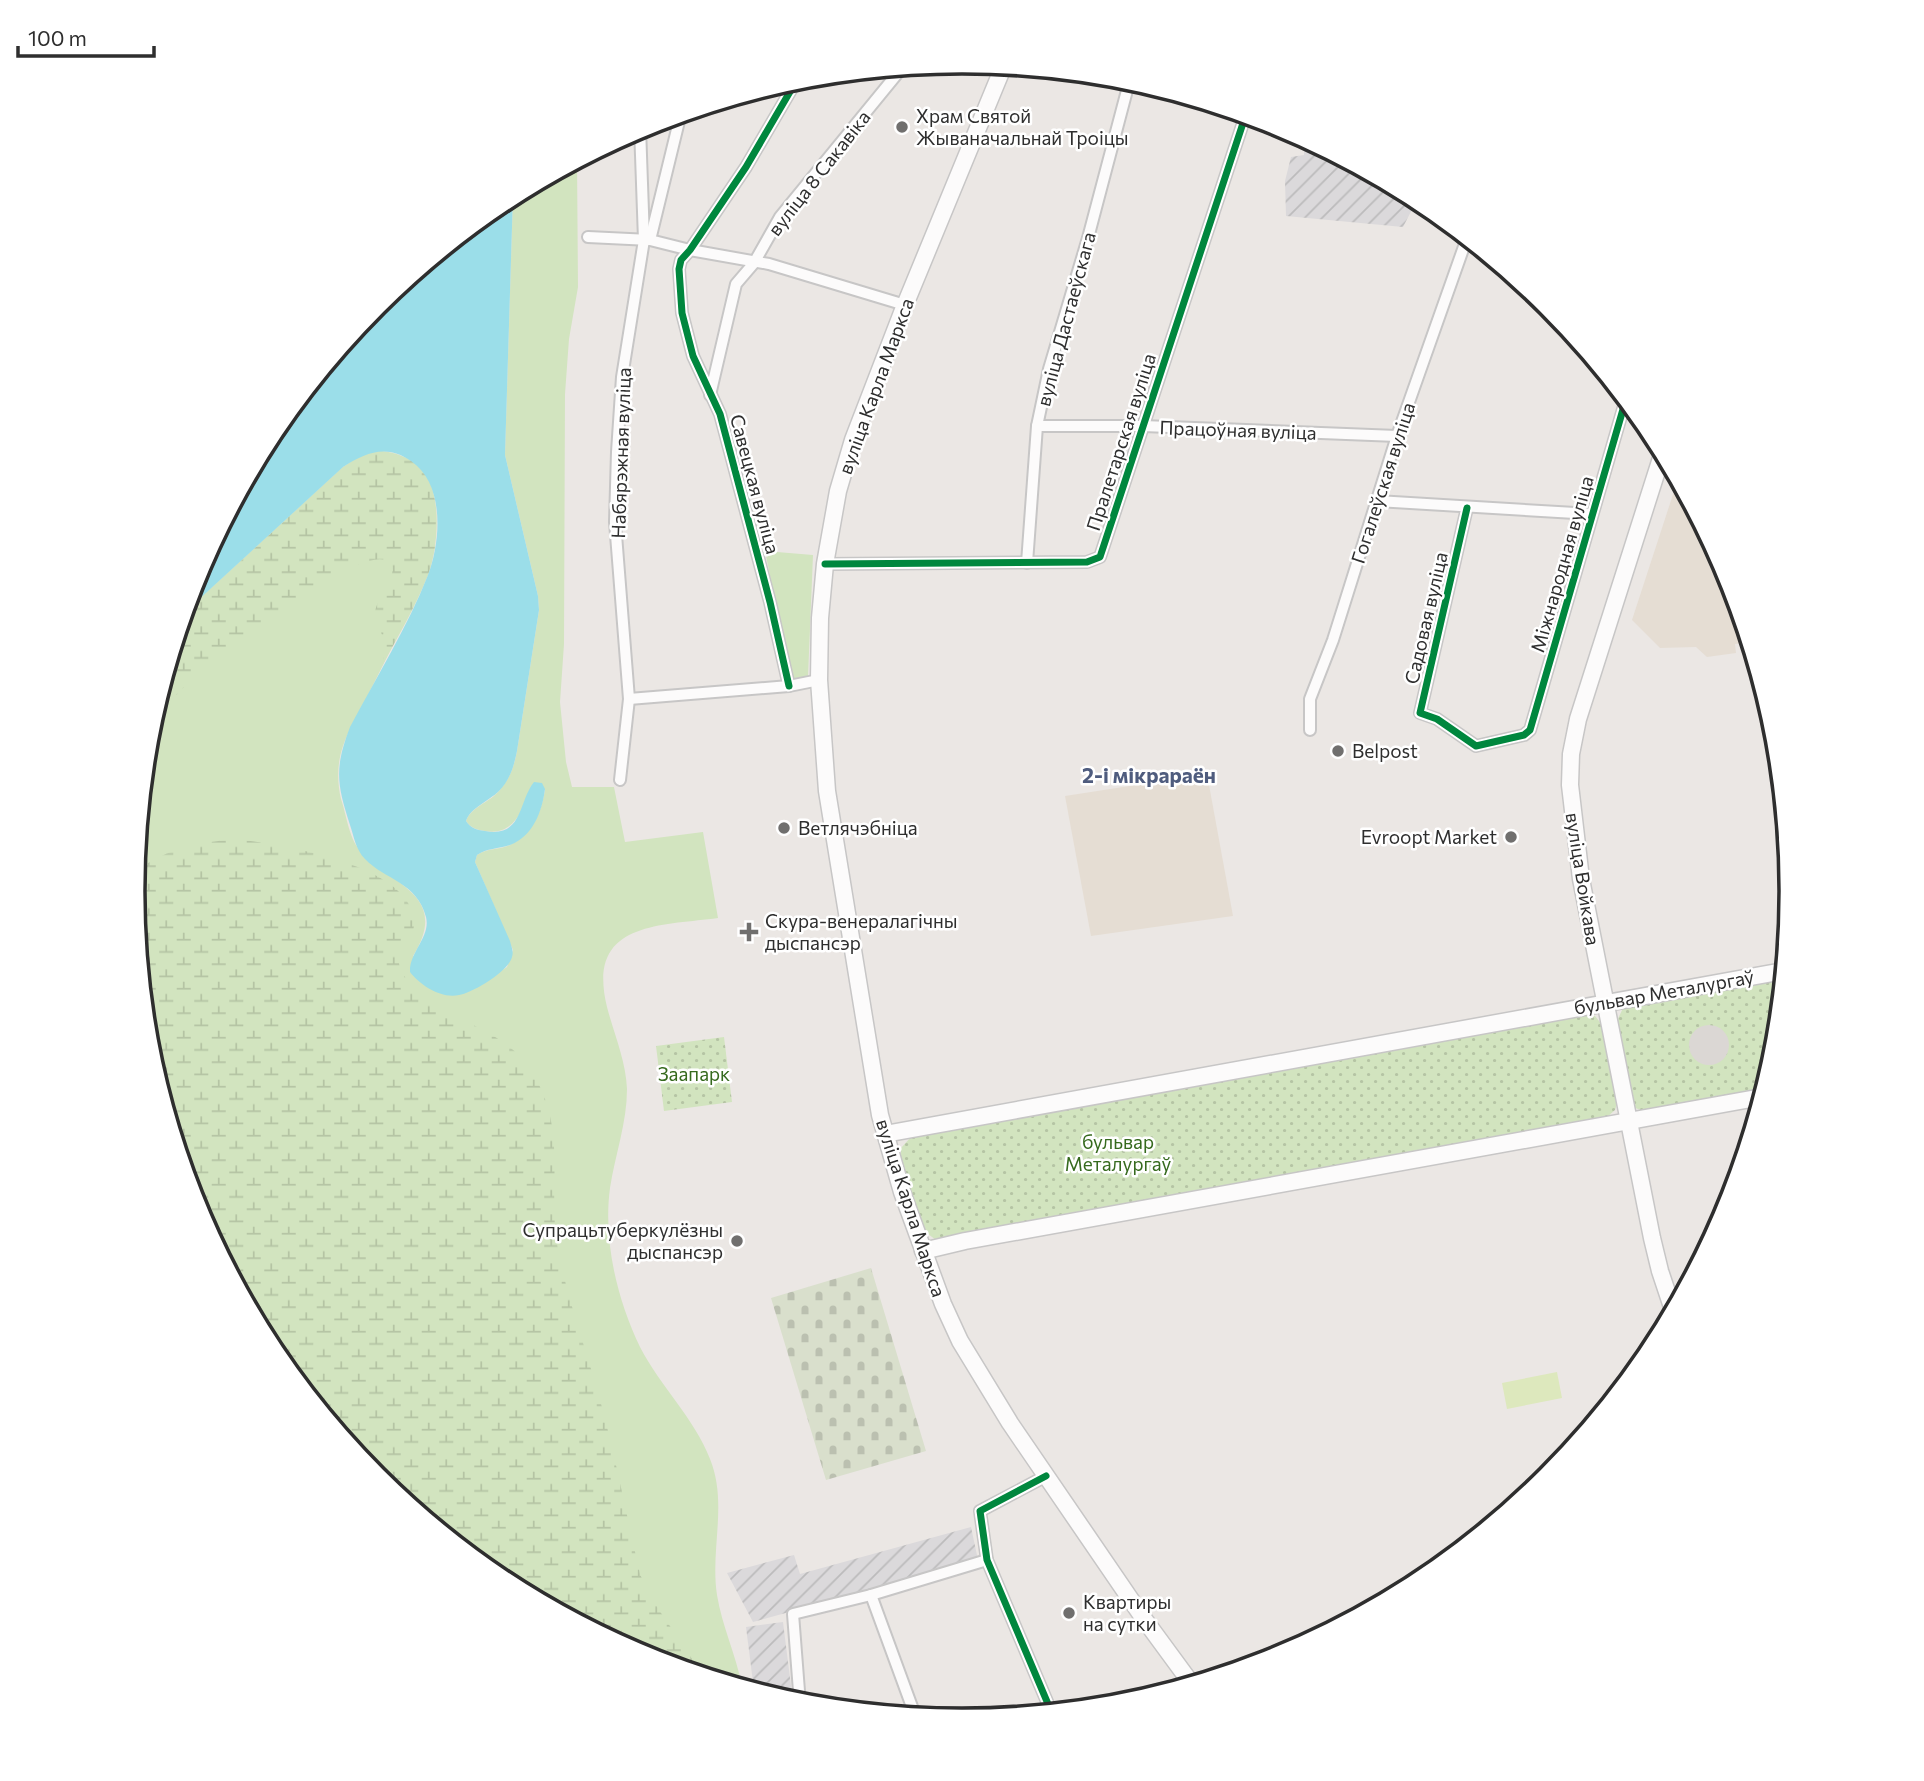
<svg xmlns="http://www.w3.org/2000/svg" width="1924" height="1781" viewBox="0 0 1924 1781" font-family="Commissioner,sans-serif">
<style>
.industrial{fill:url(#industrial-furrows)}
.education{fill:#e5ddd3}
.grass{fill:#d2e4bf}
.wetland{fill:url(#wetland-marsh)}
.cemetery{fill:url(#cemetery-stones)}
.park{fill:url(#park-dots)}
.pitch{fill:#dde8bd}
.plaza{fill:#dbd7d4}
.water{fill:#9bdee9}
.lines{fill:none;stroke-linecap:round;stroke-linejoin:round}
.minor-casing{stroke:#c7c6c6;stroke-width:14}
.secondary-casing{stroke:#c7c6c6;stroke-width:19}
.minor{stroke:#fcfbfb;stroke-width:10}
.secondary{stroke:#fcfbfb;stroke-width:16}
.cycleway-casing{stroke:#fff;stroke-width:11}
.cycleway{stroke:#00873e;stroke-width:7}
.poi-dot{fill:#706f6e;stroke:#fff;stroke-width:2.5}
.labels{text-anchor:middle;stroke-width:5;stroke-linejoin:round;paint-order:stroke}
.poi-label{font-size:19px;fill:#2e2e2e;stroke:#fff;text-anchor:start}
.street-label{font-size:19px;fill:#2e2e2e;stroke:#fff}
.park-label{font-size:19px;fill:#366a1e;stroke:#fff}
.neighbourhood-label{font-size:21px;font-weight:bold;fill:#4f5c7e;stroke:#fff}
.rim{fill:none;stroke:#2e2e2e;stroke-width:3.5}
</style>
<defs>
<pattern id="industrial-furrows" width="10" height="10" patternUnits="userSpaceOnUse" patternTransform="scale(1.75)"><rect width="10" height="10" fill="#dbd9db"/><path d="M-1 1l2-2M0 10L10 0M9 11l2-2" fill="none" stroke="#bcbbbc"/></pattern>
<pattern id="wetland-marsh" width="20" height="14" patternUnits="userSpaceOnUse" patternTransform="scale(1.75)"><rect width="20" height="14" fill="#d2e4bf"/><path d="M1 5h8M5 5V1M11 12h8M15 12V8" fill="none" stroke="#b5c4a4"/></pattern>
<pattern id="cemetery-stones" width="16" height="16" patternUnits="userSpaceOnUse" patternTransform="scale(1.75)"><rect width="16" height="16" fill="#d9dfcc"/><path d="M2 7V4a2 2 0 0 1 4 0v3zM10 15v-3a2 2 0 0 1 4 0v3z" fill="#bbc0b0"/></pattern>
<pattern id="park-dots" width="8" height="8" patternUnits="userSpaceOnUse" patternTransform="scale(1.75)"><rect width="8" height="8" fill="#d2e4bf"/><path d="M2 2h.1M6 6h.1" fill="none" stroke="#b5c4a4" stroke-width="1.8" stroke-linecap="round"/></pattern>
</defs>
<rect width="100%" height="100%" fill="#ebe7e4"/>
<g class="industrial">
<polygon points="1305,138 1418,198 1403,227 1286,216 1285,181 1291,157 1304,155"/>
<polygon points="971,1527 978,1560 753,1622 727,1573 794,1555 800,1574"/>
<polygon points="783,1622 793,1702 754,1690 746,1627"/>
</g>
<g class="education">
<polygon points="1678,479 1728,574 1749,642 1735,644 1736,653 1707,657 1696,647 1660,648 1632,620"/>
<polygon points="1207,774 1233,916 1091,936 1065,796"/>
</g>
<g class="grass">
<path d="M577,160l1,127 -9,52 -4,55 -1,250 -4,58 6,60 6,25h42l11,55 78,-10 15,86c-60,8 -132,4 -111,89 7,27 19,54 20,82 0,34 -12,66 -17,99 -7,53 7,111 30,159 20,39 54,71 70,112 18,44 0,90 7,136 5,31 19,60 25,91l-98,-30 -143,-76 -126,-103 -103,-126 -76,-144 -47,-155 -16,-162 16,-162 34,-114 160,-147 92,80 -6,26c-20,40 -40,80 -60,120 -8,17 -20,35 -26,53 -6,17 -6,36 -2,53 5,14 8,39 18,50 32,37 92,45 54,107l57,35 37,-24 6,-17 -38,-88 2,-7c10,-7 22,-5 33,-10 22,-11 31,-32 35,-55l-15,-1c-7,22 -17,47 -45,42 -8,-1 -14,-3 -19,-10 4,-12 20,-18 29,-26 13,-12 19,-27 22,-44l22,-141 -1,-14 -33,-141 8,-260z"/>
<polygon points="765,551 813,555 808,677 791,679"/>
</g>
<g class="wetland">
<path d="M375,450c18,2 36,6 48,21 20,24 15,77 5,104 -12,31 -30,61 -46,91 2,-11 5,-20 0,-31 -2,-7 -7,-12 -7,-20 -1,-16 27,-41 14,-53 -26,-22 -170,93 -193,114 -16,14 -30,30 -45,45l32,-107 160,-147 16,-11z"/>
<path d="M237,839c45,6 175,25 177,83 1,24 -29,30 -7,58 32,41 93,44 123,89 40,61 16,117 28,181 11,57 33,112 47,169 13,51 23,103 35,155 14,36 42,64 60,99l-56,-17 -143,-76 -126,-103 -103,-126 -76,-144 -47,-155 -16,-162 2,-19c37,-24 59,-28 102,-32z"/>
</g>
<polygon class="cemetery" points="871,1268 926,1451 826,1480 771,1298"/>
<g class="park">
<polygon points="1783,976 1775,1053 1764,1091 1643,1111 1633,1107 1616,1023 1623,1008"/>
<polygon points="1584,1013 1595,1016 1604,1027 1618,1100 1615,1110 1606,1118 936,1240 924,1231 901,1164 901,1148 911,1137"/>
<polygon points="724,1037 732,1102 664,1111 656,1046"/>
</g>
<polygon class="pitch" points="1557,1372 1562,1398 1507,1409 1502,1383"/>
<circle class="plaza" cx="1709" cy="1045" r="20"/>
<path class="water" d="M513,195l-8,260 33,141 1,14 -22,141c-3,15 -7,29 -18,40 -10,10 -29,17 -33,30 5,7 10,9 19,10 38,7 33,-29 49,-49l8,1 3,6c-3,23 -12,47 -35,56 -12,4 -23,3 -33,10l-2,7 35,79c1,5 4,10 2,16 -3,14 -40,36 -53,38 -18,4 -39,-10 -49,-23 -1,-20 21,-35 16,-55 -9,-35 -41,-37 -61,-58 -9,-9 -11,-22 -15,-34 -13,-41 -16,-56 0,-98 26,-49 58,-101 78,-152 13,-34 17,-91 -17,-114 -24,-17 -45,-9 -68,6l-160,147 13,-41 77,-144 103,-125 126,-103z"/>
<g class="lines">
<g class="minor-casing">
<g id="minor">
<polyline points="588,237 650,240 690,250 769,264 905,305"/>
<polyline points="650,240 681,113"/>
<polyline points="710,395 736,284 754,263 780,217 897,74 896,68"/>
<polyline points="1037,426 1143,426 1397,436"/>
<polyline points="1377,501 1592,514"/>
<polyline points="1467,508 1420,713 1437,719 1476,746 1524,735 1530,730 1626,399"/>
<polyline points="1027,563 1037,426 1049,369 1088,238 1130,79"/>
<polyline points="825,564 1087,562 1100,557 1246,114"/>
<polyline points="789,686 770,602 720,414 693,356 682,313 679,269 681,260 690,250 746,167 798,78"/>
<polyline points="629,699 789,686 819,680"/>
<polyline points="1310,730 1310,699 1333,640 1397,436 1467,238"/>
<polyline points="620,780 629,699 615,522 617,452 622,377 644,240 640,127"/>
<polyline points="1046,1476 980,1511 987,1560 1051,1711"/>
<polyline points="800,1704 793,1614 871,1595"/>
<polyline points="915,1715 871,1595 987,1560"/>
</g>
</g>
<g class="secondary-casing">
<g id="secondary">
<polyline points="1004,65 905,305 853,440 838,491 825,564 820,618 819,680 827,791 880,1115 902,1192 943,1304 960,1341 1010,1423 1144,1619 1191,1683"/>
<polyline points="1663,452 1578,719 1571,754 1570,785 1581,879 1652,1238 1660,1271 1673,1310"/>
<polyline points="885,1134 1783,971"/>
<polyline points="923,1251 965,1241 1762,1097"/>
</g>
</g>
<use href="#minor" class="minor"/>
<use href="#secondary" class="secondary"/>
<g class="cycleway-casing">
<g id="cycleway">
<polyline points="1467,508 1420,713 1437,719 1476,746 1524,735 1530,730 1626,399"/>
<polyline points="825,564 1087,562 1100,557 1246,114"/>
<polyline points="789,686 770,602 720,414 693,356 682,313 679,269 681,260 690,250 746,167 798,78"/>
<polyline points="1046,1476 980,1511 987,1560 1051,1711"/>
</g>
</g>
<use href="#cycleway" class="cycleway"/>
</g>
<g class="poi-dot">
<circle cx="902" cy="127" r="7"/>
<circle cx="1338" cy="751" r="7"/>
<circle cx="784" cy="828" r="7"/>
<circle cx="1511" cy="837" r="7"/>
<path d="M745.5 921.5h7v7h7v7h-7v7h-7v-7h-7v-7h7z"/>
<circle cx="737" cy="1241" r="7"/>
<circle cx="1069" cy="1613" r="7"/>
</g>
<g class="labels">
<g class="poi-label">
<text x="916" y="123">Храм Святой<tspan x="916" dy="22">Жываначальнай Троіцы</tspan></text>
<text x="1352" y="758">Belpost</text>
<text x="798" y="835">Ветлячэбніца</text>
<text x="1497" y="844" text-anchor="end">Evroopt Market</text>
<text x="765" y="928">Скура-венералагічны<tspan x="765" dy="22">дыспансэр</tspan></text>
<text x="723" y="1237" text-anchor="end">Супрацьтуберкулёзны<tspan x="723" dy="22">дыспансэр</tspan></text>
<text x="1083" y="1609">Квартиры<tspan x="1083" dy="22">на сутки</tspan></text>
</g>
<g class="street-label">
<text transform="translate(819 173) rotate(-52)" y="7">вуліца 8 Сакавіка</text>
<text transform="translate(1066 319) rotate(-75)" y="7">вуліца Дастаеўскага</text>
<text transform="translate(876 386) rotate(-70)" y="7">вуліца Карла Маркса</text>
<text transform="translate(1238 430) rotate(2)" y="7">Працоўная вуліца</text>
<text transform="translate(1121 442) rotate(-72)" y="7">Пралетарская вуліца</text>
<text transform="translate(621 453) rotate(-88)" y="7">Набярэжная вуліца</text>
<text transform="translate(1383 483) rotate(-72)" y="7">Гогалеўская вуліца</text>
<text transform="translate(755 484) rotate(75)" y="7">Савецкая вуліца</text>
<text transform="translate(1562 564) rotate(-74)" y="7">Міжнародная вуліца</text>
<text transform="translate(1426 618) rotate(-77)" y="7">Садовая вуліца</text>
<text transform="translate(1583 879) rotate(81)" y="7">вуліца Войкава</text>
<text transform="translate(1664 992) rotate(-10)" y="7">бульвар Металургаў</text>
<text transform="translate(911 1208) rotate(72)" y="7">вуліца Карла Маркса</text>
</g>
<g class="park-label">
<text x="694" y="1081">Заапарк</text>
<text x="1118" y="1149">бульвар<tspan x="1118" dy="22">Металургаў</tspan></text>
</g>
<g class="neighbourhood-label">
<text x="1149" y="783">2-і мікрараён</text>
</g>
</g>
<path d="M0 0H1924V1781H0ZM145 891a817 817 0 1 1 1634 0a817 817 0 1 1-1634 0Z" fill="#fff" fill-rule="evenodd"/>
<path class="rim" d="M145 891a817 817 0 1 1 1634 0a817 817 0 1 1-1634 0Z"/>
<path d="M18 46v10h136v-10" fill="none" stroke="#2e2e2e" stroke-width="3.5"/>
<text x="28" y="46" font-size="21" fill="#2e2e2e" stroke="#ffffff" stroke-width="5" paint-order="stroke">100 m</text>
</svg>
